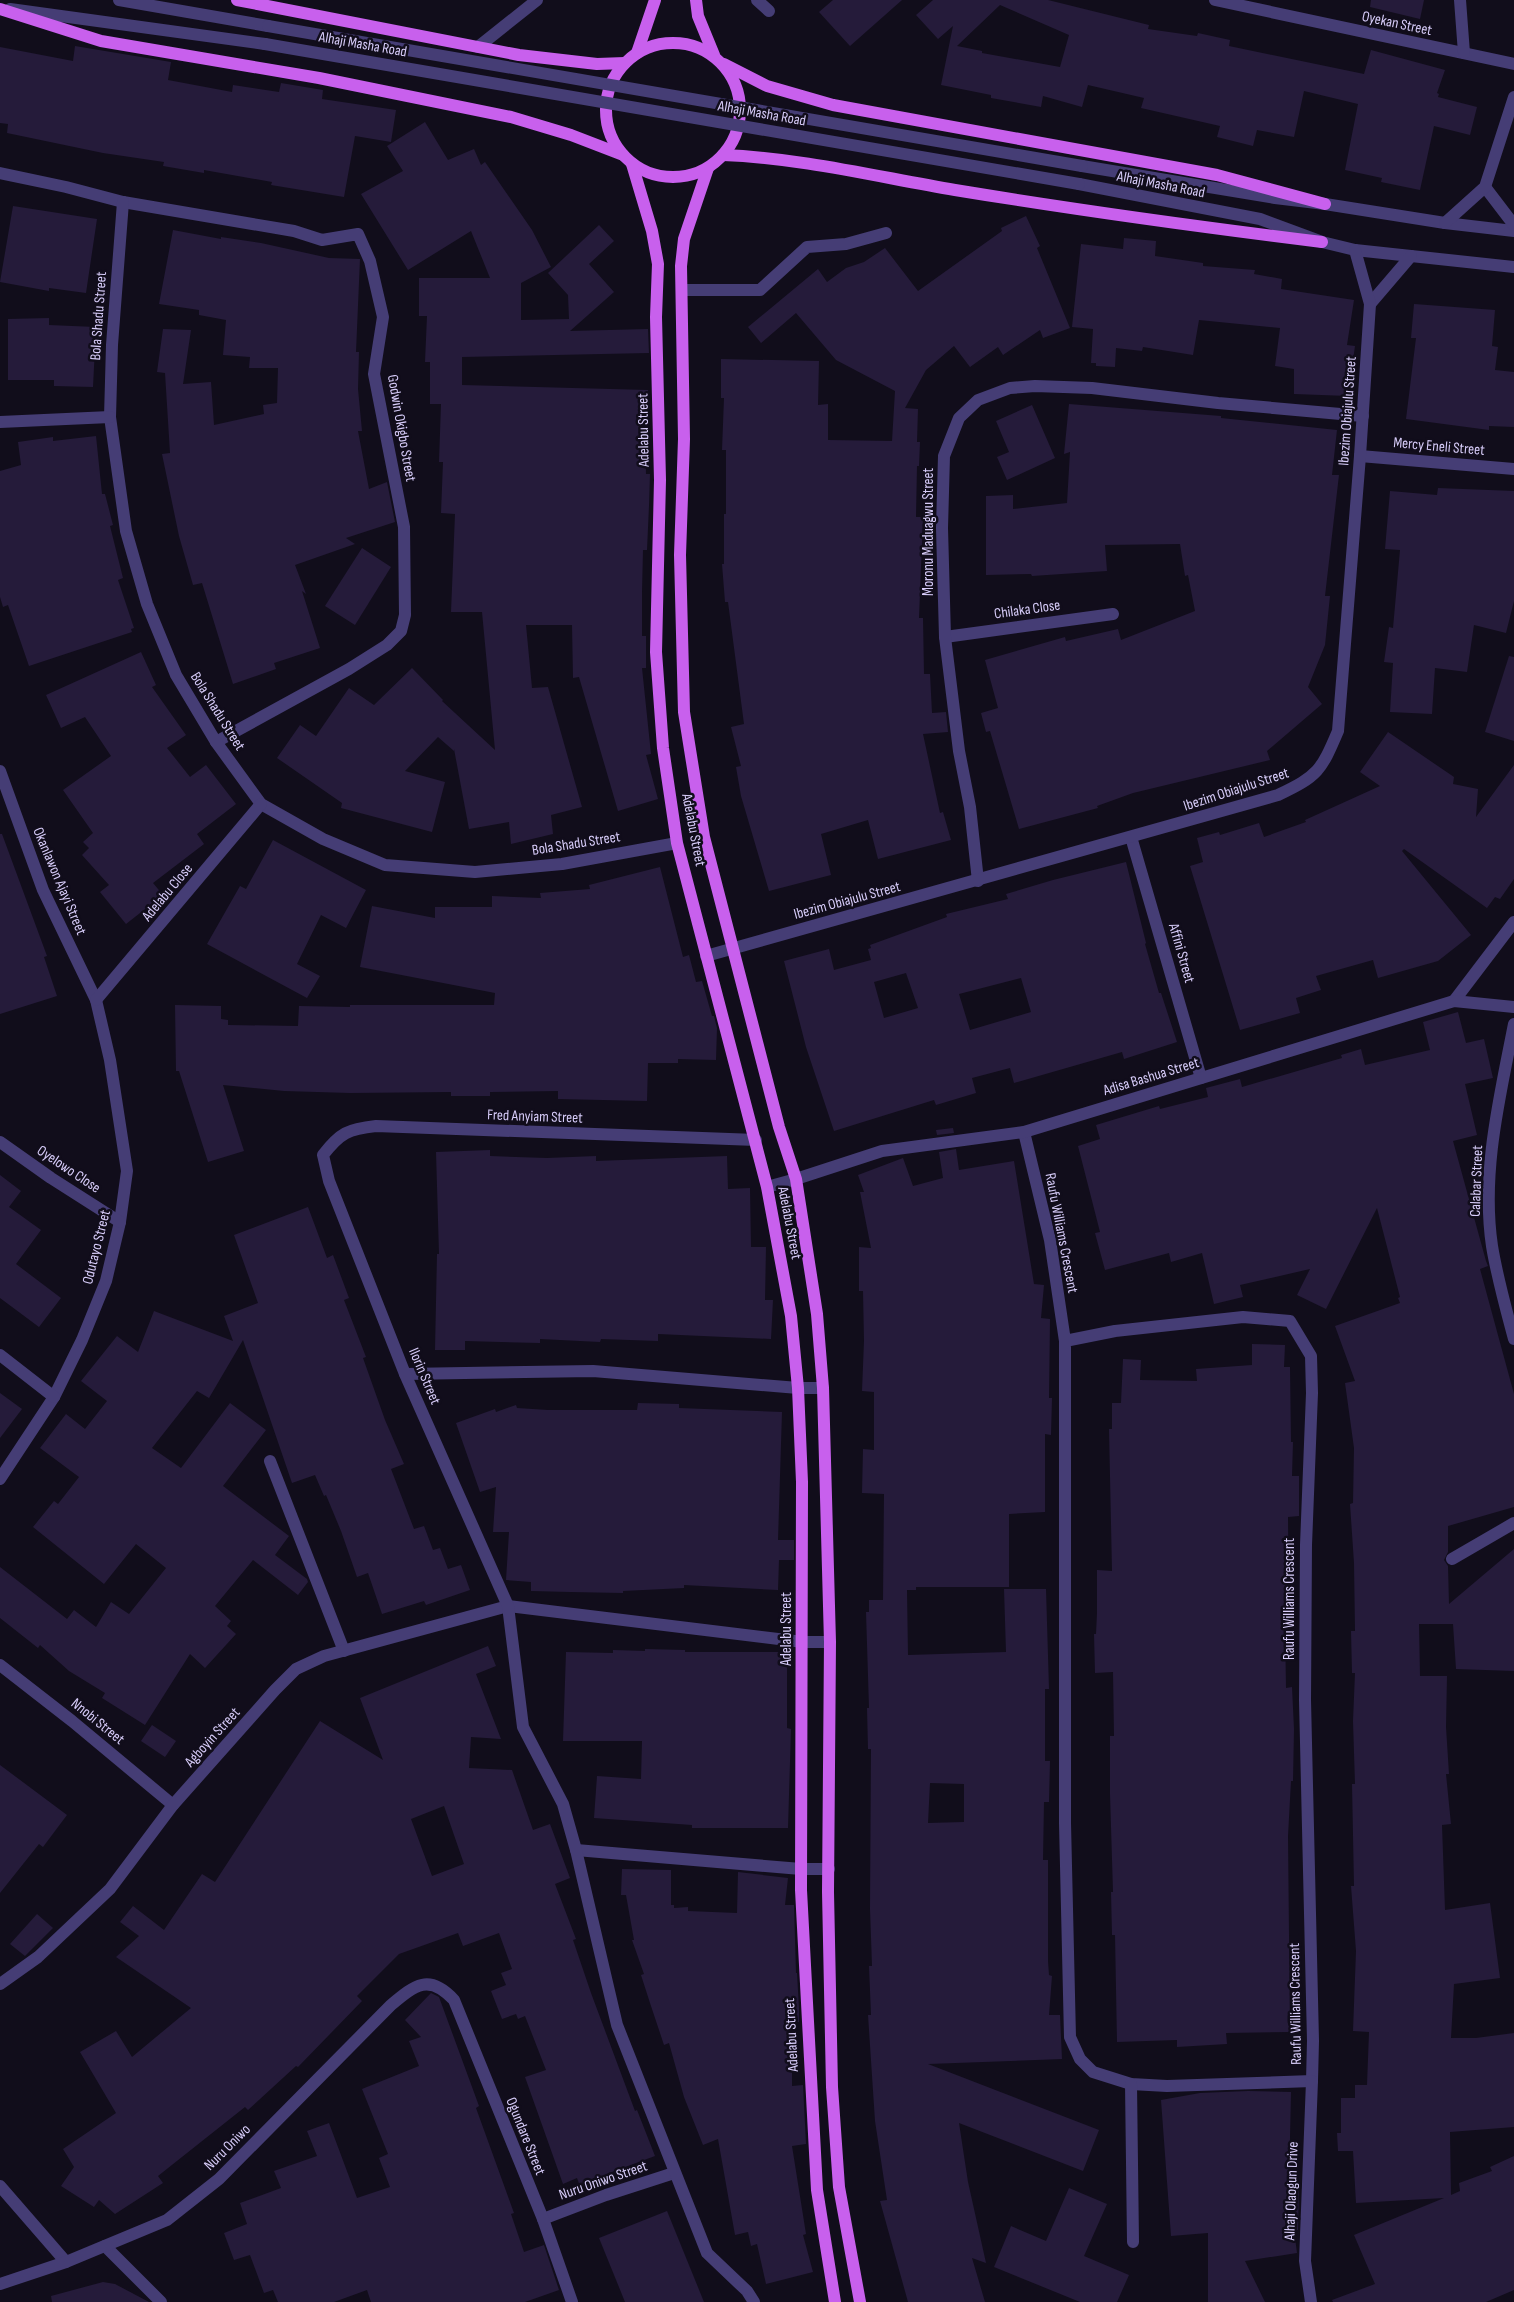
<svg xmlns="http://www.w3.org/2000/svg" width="1514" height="2302" viewBox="0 0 1514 2302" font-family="'Sofia Sans Condensed',sans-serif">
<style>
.building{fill:#251b3a;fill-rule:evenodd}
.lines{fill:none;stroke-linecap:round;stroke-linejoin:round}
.minor{stroke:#453d75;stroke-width:12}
.major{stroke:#c860ed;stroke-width:12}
.minor-bridge{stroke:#453d75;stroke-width:12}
.labels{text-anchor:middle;stroke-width:5;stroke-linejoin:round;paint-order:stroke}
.street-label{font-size:15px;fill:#d7ccf9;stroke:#110d1b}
</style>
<rect width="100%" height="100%" fill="#110d1b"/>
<g class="building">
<polygon points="833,0 902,0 850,46 819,12"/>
<path d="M933,0h115l101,25 -1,4 49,7 1,-3 32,7 -1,6 135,28 7,-24 74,20 -8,23 2,1 -1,3 39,10 -7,28 -36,-9 -14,64 -39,-8 1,-4 -37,-8 13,-66 -54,-13 -10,46 -37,-7 -4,16 -36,-9 3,-11 -79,-18 3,-10 -56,-13 -6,22 -39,-11 -2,11 -50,-9v-3l-50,-10 12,-59 -15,13 -22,-24zM1000,5l69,30 -9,32 -78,-14v-2l-25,-5z"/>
<polygon points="1371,0 1424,0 1420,19 1370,7"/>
<polygon points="75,46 171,62 168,80 232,92 233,85 279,92 281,83 323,90 322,99 396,110 391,142 355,136 344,197 271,185 272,182 204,170 204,173 163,166 164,162 103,153 7,133 8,124 0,123 0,47 73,61"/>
<polygon points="425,122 448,160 474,149 481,165 485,162 532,230 551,267 521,283 521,320 569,319 568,295 548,273 599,225 614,241 589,264 614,292 570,331 648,329 649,353 462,357 462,385 648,390 647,429 645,429 646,474 650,474 649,506 647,550 643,550 642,592 642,636 646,636 646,668 642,668 651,754 646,755 658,799 618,811 579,677 573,678 572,625 526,625 532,688 548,687 582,807 551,815 553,834 511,844 509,822 469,829 454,749 454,751 438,737 405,771 445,782 432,832 341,808 342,803 277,758 300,725 316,736 349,688 374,705 412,668 443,700 442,701 495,750 482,612 451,612 455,514 441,513 443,462 439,462 441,404 430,404 430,362 425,362 427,316 419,316 419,278 490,278 471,231 408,270 361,194 403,171 387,146"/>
<polygon points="13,206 97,219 86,293 49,288 49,291 0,282"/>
<polygon points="1026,216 1040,246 1037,248 1070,328 1043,338 1040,330 1003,355 998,347 970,367 954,346 926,370 905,408 918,409 917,442 920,442 919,466 917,466 916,517 923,517 919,618 923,618 924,674 930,674 932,713 946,712 948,732 923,734 940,813 943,812 951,840 878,859 868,820 821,834 831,875 769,891 741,796 736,767 741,766 731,727 744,724 728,602 725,602 722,564 724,564 724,514 726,514 726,450 722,450 724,398 721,398 721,359 819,361 818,405 828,404 828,440 892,441 895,391 836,360 796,313 761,343 748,327 818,269 827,282 846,268 864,262 885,248 918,291 1002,231 1001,228"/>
<polygon points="173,230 221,239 221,237 261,243 329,258 360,259 356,352 359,352 358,389 362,431 358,431 369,489 387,482 395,522 346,538 355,544 295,565 306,594 302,591 320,648 274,663 276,669 233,684 202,583 193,585 179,536 162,454 170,453 165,373 157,372 163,329 191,330 183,384 211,382 214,425 264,414 263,405 277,403 278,368 249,368 250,357 223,355 226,320 199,315 199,310 159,304"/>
<polygon points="1124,238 1156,241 1155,256 1203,263 1203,266 1255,270 1254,274 1282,279 1281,289 1354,300 1347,345 1355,346 1348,396 1294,394 1294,369 1275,366 1280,328 1199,320 1193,355 1143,347 1142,351 1116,348 1115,367 1096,366 1096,363 1091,363 1093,329 1072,327 1081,244 1123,249"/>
<polygon points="1414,304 1495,310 1492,346 1498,347 1495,370 1514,372 1514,427 1489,426 1489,430 1406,419 1416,338 1411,338"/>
<polygon points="49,318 49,325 96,327 93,387 54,386 54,380 8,380 8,319"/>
<polygon points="1069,404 1221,416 1221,418 1337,430 1332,475 1339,475 1325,596 1330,596 1325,645 1308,687 1322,704 1267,751 1270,760 1133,793 1097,806 1098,808 1019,829 990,731 986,732 981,713 998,708 985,660 1065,637 1066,641 1118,629 1121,640 1195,611 1188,575 1185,576 1180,544 1105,545 1107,571 1032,576 1031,574 986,575 986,496 1013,495 1013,509 1067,503 1070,452 1064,454"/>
<polygon points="1032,405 1055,458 1007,480 997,457 1009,452 996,421"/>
<polygon points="96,436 102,494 105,494 113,525 110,526 123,578 118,580 134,628 131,629 132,632 29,666 8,605 3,607 0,597 0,471 21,465 18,442 53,437 53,441"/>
<polygon points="1438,488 1514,491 1514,601 1506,633 1474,625 1467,672 1435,668 1432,714 1390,712 1393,663 1384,662 1389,627 1393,628 1400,550 1385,549 1390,491 1437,495"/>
<polygon points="362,548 391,567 355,625 325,606"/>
<polygon points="141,652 156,685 152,687 186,735 167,748 190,777 206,765 236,804 197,834 204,844 153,883 163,895 126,924 100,892 109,885 82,855 89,848 83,842 93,833 63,790 111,756 85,717 61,728 46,695"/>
<polygon points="1509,656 1514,657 1514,741 1485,732"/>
<polygon points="1388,732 1454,777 1453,784 1478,789 1476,817 1514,765 1514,879 1500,899 1495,897 1487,908 1404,849 1402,851 1471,935 1438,961 1378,978 1373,960 1316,976 1321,990 1296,998 1300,1013 1240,1030 1190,866 1203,862 1197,838 1219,832 1220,835 1259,823 1264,837 1306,822 1305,820 1380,786 1360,772"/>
<polygon points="0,834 2,834 47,956 44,957 57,996 0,1014"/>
<polygon points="273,840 366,890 346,928 321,915 297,964 320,976 307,998 207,944 240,886 246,889"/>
<path d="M1126,862l20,81 -1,1 14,49h2l16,49 -53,17 -2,-7 -108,31 -4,-15 -38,10 4,15 -40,12 -2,-5 -100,31 -28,-84 -22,-86 45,-12 5,21 37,-10 -3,-11 3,-1 -1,-3 77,-28 -1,-3 62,-15 -2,-5 47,-14zM906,973l12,35 -34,10 -10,-36zM1021,978l10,34 -61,18 -11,-36z"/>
<polygon points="660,867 683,957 689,955 696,982 702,981 712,1016 714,1016 717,1028 716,1060 678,1059 678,1063 648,1063 647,1101 558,1099 558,1091 490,1092 490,1096 451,1096 451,1092 350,1093 284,1091 223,1085 244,1151 208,1162 179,1071 176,1071 175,1005 221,1006 221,1019 228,1020 228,1025 298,1026 299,1006 350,1007 350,1005 494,1005 495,993 360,967 372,906 435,918 435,907 492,907 492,896 541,898 540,893 590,889 589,885"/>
<polygon points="1458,1012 1466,1043 1484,1039 1493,1078 1465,1084 1477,1135 1453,1141 1486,1261 1488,1266 1480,1269 1514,1394 1514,1507 1448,1526 1448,1552 1444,1560 1448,1566 1449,1604 1514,1549 1514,1671 1456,1669 1453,1624 1419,1624 1420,1676 1447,1676 1446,1727 1449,1774 1446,1774 1451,1824 1442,1825 1445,1910 1490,1903 1500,1978 1454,1984 1451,2038 1476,2038 1514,2033 1514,2127 1450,2132 1451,2195 1460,2191 1459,2183 1492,2171 1490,2167 1514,2156 1514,2290 1486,2302 1333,2302 1332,2300 1375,2284 1354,2235 1444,2198 1356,2203 1353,2151 1338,2151 1337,2133 1341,2133 1341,2098 1355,2098 1355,2085 1367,2085 1369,2032 1353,2031 1356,1951 1351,1886 1354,1886 1352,1784 1355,1784 1353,1721 1355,1673 1352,1673 1351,1631 1355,1631 1354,1563 1350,1504 1353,1503 1354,1448 1345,1383 1355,1381 1335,1326 1400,1303 1398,1298 1400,1297 1377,1208 1326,1309 1297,1295 1310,1269 1240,1285 1243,1297 1214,1304 1202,1253 1171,1262 1169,1253 1105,1270 1095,1233 1100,1232 1078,1146 1100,1139 1096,1125 1159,1106 1160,1109 1208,1097 1206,1088 1240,1079 1242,1087 1342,1058 1341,1055 1361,1049 1365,1065 1430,1050 1423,1022"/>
<polygon points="953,1128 954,1133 937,1135 936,1130"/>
<path d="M956,1149l3,21 55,-9 20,123 10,1 -3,33 9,1 -1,79h3l-1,37 -6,-1v78l-36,2v73h-93v3h-9l1,65 98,-3 -2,-63h42l3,100h-4v72h5l-1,41h-5l-1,58h5v101l1,14 3,1 -3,39h11l2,44 -134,5 171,66 -16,41 -124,-48 9,59 18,81 -14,-5 13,44h-77l-28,-101 7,-1 -12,-79 -7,-106h3l-2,-49h3l-2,-57 1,-160h-3l-1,-41h2l-3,-96h3v-12h14l1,-106 -22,-1 1,-44 11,1v-58l-12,-1 2,-50 -1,-50h-4v-44l12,1 -11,-56h4l-6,-17 45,-17 10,28 30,-8 -4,-26zM930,1783l34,1v38l-36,1z"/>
<polygon points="490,1150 490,1156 547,1158 596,1156 596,1161 727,1156 728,1189 750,1188 751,1247 766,1247 765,1300 773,1300 771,1339 658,1334 658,1341 601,1339 600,1342 540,1339 540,1343 465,1341 465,1350 435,1350 437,1254 439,1254 436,1152"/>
<polygon points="0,1175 21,1191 9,1207 41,1230 16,1264 61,1298 39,1327 0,1298"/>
<polygon points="308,1207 327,1258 333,1255 349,1298 344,1300 366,1357 363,1358 385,1420 404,1464 391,1469 414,1529 424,1526 433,1550 440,1548 448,1569 461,1565 470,1590 426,1605 424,1601 382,1614 368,1573 357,1577 341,1531 326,1495 324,1496 315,1475 292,1483 243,1340 209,1398 197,1391 152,1448 181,1468 230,1403 266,1430 223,1486 289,1536 275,1555 307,1579 308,1582 298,1595 253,1560 215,1606 231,1621 227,1626 236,1634 205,1668 190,1654 145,1725 102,1698 105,1693 69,1671 40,1645 38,1648 0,1618 0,1567 67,1619 74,1610 96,1627 111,1602 129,1614 166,1568 136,1544 104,1584 33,1527 54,1501 58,1504 79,1477 40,1448 66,1414 85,1429 107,1401 81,1381 117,1336 138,1352 154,1311 233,1341 224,1316 258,1303 234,1235"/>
<polygon points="1252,1344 1285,1345 1284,1367 1290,1367 1291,1442 1293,1442 1292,1476 1299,1476 1299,1516 1288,1517 1289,1626 1285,1626 1286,1688 1292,1687 1294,1729 1293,1781 1291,1781 1288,1836 1290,2032 1226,2033 1227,2044 1177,2047 1177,2040 1117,2042 1115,1935 1112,1935 1111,1892 1113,1892 1110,1794 1110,1736 1114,1736 1113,1672 1095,1673 1094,1634 1096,1634 1097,1613 1097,1570 1112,1571 1109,1429 1112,1429 1112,1403 1121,1403 1123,1359 1141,1360 1140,1380 1197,1381 1196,1369 1252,1365"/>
<polygon points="0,1393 22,1409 0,1438"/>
<polygon points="638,1403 679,1404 679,1408 782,1412 778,1540 794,1540 794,1560 779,1560 778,1590 684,1585 684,1588 623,1591 623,1593 570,1592 531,1591 531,1582 506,1580 509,1532 493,1532 496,1487 480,1492 456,1423 495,1409 496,1412 516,1405 517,1408 548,1410 637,1410"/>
<path d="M488,1646l8,20 -20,8 25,65 -30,-2 -2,31 43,2 21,60 17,-6 20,54 -15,6 21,55 -3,1 18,53 44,118 2,-1 18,46 -46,17 2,5 -30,11 -4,-11 -14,6 -38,-107 21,-7 -21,-54 -7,3 -2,-5 -14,5 -11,-28 15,-6 -5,-12 11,-4 -13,-36 -36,13 -5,-13 -59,21 -42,42 5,5 -64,66 -2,-1 -48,44 -3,-3 -87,69 5,7 -48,31 -16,-14 -5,7 -33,-21 13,-19 -11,-18 53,-36 -36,-61 36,-21 16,26 59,-49 -75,-51 23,-21 -19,-14 13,-16 31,24 38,-56 13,8 105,-161 63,39 -23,-62zM444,1806l20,58 -32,12 -21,-57z"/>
<polygon points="645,1649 685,1650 685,1652 787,1652 787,1728 791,1729 788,1828 692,1828 692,1825 594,1818 597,1776 641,1779 642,1741 563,1741 566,1652 613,1653 613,1650 645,1651"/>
<polygon points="152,1725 176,1741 165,1757 141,1741"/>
<polygon points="0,1765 67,1815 43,1847 39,1844 0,1893"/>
<polygon points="622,1869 671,1870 671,1905 674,1905 674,1908 688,1907 688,1911 737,1913 738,1872 788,1878 785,1905 794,1905 796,1973 797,1973 799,2008 799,2022 793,2022 794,2033 792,2033 792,2086 803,2085 806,2144 792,2146 806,2234 803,2235 813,2272 766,2284 757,2244 751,2246 748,2232 735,2235 718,2139 703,2145 684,2097 669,2043 664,2045 650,2003 641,1975 644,1974 632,1940 634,1940 626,1895 621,1895"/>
<polygon points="37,1914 53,1928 25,1956 10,1944"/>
<polygon points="431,1993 439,1997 479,2106 476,2108 514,2213 511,2214 524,2252 544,2245 559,2290 525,2302 371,2302 367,2290 334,2302 278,2302 273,2290 264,2293 250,2255 234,2260 224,2233 247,2224 240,2203 281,2188 274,2171 317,2156 307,2131 329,2123 357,2198 390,2187 379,2158 388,2154 362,2089 419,2066 409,2041 421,2037 405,2020"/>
<polygon points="1248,2091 1291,2092 1289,2183 1299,2183 1298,2230 1294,2230 1297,2253 1245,2261 1265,2302 1208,2302 1208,2233 1171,2236 1161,2100 1200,2093"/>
<polygon points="1069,2188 1107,2204 1084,2256 1129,2275 1117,2302 1080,2302 994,2267 1011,2226 1046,2241"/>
<polygon points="667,2211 704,2302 625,2302 599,2238"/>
<polygon points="103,2282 115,2284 149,2302 52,2302 51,2296"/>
</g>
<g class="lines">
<g class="minor">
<polyline points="119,0 268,26"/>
<polyline points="757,0 769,11"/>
<polyline points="1215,0 1514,64"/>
<polyline points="1460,0 1464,53"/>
<polyline points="10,9 265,44"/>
<polyline points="478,47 537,0"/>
<polyline points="1082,166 1275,198 1325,204 1445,223 1514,231"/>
<polyline points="0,173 66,187 123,202 294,231 322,240 358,234 370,261 383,317 374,374 404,527 405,615 401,631 387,645 349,669 216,742"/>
<polyline points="1079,184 1260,219 1322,242 1355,250 1514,267"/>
<polyline points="1485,187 1514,225"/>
<polyline points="123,202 112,345 110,417 126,531 147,604 176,675 216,742 261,804 323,839 385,865 475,872 562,864 677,843"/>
<polyline points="1445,223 1485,187 1514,97"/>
<polyline points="682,290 760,290 807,247 846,244 886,233"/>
<polyline points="1370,304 1411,256"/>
<polyline points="0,422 110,417"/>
<polyline points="1360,456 1514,469"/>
<polyline points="945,637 1113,614"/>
<polyline points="0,771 43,890 96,1000 110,1060 127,1171 120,1222 106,1281 82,1340 54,1397 0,1479"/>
<polyline points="1131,837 1201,1078"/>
<polyline points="978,881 970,807 959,751 945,637 942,528 944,456 959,418 978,400 1010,388 1035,386 1092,388 1218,403 1363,416"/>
<path d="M706,956l572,-161c40,-19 43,-24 60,-64l22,-275 10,-152 -15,-54"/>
<polyline points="96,1000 261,804"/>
<polyline points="1454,1001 1514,922"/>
<path d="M1514,1024c-14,72 -33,148 -22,222 5,31 14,63 22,93"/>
<polyline points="1024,1132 1050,1240 1065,1341 1065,1823 1070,2037 1080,2059 1093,2072 1131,2084 1167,2086 1312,2081 1313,2041 1305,1700 1306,1545 1312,1393 1311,1356 1290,1321 1243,1317 1115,1331 1065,1341"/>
<polyline points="0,1142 51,1178 120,1222"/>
<polyline points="767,1187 796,1179 882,1151 1024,1132 1454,1001 1514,1007"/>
<polyline points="0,1355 54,1397"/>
<polyline points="405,1374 593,1371 798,1388 823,1388"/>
<polyline points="270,1461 344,1651"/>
<polyline points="1452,1559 1514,1523"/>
<polyline points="0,1665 72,1721 173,1805"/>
<polyline points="576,1850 801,1869 829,1869"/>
<polyline points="0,1984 38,1957 110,1889 173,1805 275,1690 296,1669 324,1656 508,1606 803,1642 830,1642"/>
<polyline points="1131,2084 1133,2242"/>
<polyline points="0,2186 66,2262"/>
<polyline points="543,2219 606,2195 674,2173"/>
<polyline points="105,2246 161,2302"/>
<path d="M0,2284l66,-22 101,-42 52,-41 172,-174c24,-20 38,-32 63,-5l89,219 29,83"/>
<path d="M754,2302l-7,-11 -40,-38 -90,-228 -41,-175 -13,-46 -40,-77 -15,-121 -103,-232 -76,-193 -6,-26c17,-22 25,-26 53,-29l380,14"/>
<polyline points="1311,2302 1305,2261 1312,2081"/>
</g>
<g class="major">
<polyline points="237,0 519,55 597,64 625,63"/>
<polyline points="696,0 698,16 714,55"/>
<polyline points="0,9 101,41 319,78 511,117 571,135 623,155"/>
<circle cx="673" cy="110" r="67"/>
<polyline points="637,53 655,0"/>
<polyline points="724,64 767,86 833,105 1217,175 1325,204"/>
<path d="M723,155c79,3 155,22 232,35 122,20 245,37 367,52"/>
<polyline points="632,164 652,231 658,264 656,317 660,480 656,652 663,748 677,843 767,1187 791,1316 798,1388 802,1482 801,1890 817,2190 835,2302"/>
<polyline points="708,168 684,239 681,266 684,439 680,555 684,712 704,837 779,1127 796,1179 817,1314 823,1388 830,1642 828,1892 832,2087 839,2187 860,2302"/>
</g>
<g class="minor-bridge">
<polyline points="268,26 1082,166"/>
<polyline points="265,44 1079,184"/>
</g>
</g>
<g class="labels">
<g class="street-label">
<text transform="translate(1397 23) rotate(12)" y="5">Oyekan Street</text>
<text transform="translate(363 44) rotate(10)" y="5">Alhaji Masha Road</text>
<text transform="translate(762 113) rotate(10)" y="5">Alhaji Masha Road</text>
<text transform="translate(1161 184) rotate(11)" y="5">Alhaji Masha Road</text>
<text transform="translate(98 316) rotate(-86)" y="5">Bola Shadu Street</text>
<text transform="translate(1347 411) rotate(-86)" y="5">Ibezim Obiajulu Street</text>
<text transform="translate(402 428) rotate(80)" y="5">Godwin Okigbo Street</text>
<text transform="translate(643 430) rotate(-91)" y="5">Adelabu Street</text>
<text transform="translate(1439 446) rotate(5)" y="5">Mercy Eneli Street</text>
<text transform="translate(928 532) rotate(-90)" y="5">Moronu Maduagwu Street</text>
<text transform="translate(1027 609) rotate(-8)" y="5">Chilaka Close</text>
<text transform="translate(218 711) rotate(58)" y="5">Bola Shadu Street</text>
<text transform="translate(1236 789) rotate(-18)" y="5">Ibezim Obiajulu Street</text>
<text transform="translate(694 830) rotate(79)" y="5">Adelabu Street</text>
<text transform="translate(576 843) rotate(-9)" y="5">Bola Shadu Street</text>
<text transform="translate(60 881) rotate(67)" y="5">Okanlawon Ajayi Street</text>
<text transform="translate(167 892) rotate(-50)" y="5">Adelabu Close</text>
<text transform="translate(847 900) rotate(-15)" y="5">Ibezim Obiajulu Street</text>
<text transform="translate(1182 953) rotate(74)" y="5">Affini Street</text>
<text transform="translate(1151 1076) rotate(-17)" y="5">Adisa Bashua Street</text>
<text transform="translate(535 1116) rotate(2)" y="5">Fred Anyiam Street</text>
<text transform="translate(69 1169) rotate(34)" y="5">Oyelowo Close</text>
<text transform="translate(1476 1181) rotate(-88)" y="5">Calabar Street</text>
<text transform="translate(790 1223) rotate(79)" y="5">Adelabu Street</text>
<text transform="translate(1062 1233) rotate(79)" y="5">Raufu Williams Crescent</text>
<text transform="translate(96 1247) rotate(-76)" y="5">Odutayo Street</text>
<text transform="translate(425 1376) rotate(67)" y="5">Ilorin Street</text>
<text transform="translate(1289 1599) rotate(-90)" y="5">Raufu Williams Crescent</text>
<text transform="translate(786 1629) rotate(-90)" y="5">Adelabu Street</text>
<text transform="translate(98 1721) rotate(39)" y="5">Nnobi Street</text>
<text transform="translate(212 1737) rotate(-48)" y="5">Agboyin Street</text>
<text transform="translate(1295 2004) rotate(-91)" y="5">Raufu Williams Crescent</text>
<text transform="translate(791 2035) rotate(-93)" y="5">Adelabu Street</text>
<text transform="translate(526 2136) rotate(68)" y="5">Ogundare Street</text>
<text transform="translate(227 2147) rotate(-45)" y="5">Nuru Oniwo</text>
<text transform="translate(603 2180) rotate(-19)" y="5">Nuru Oniwo Street</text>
<text transform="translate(1291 2191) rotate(-88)" y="5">Alhaji Olaogun Drive</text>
</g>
</g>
</svg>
